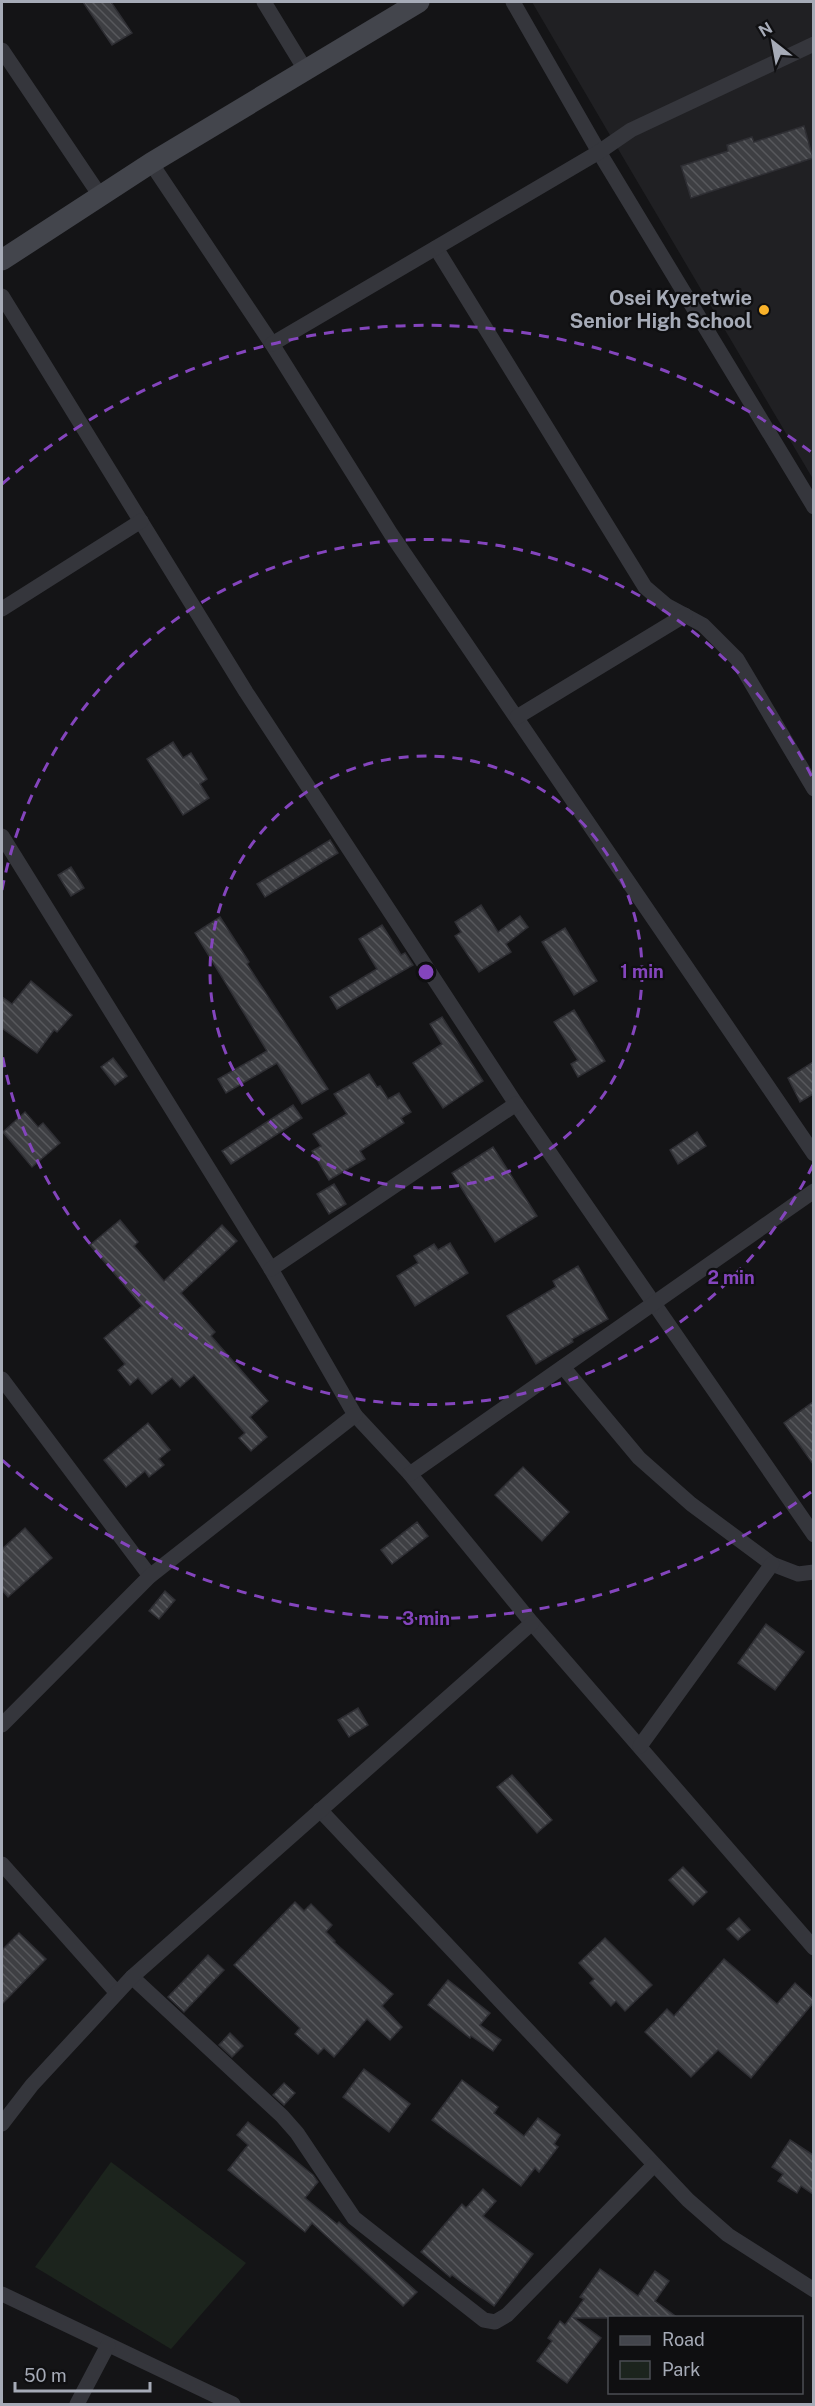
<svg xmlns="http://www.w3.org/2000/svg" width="815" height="2406" viewBox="0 0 815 2406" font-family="'Public Sans',sans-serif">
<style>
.built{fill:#202023}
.green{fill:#1c241d}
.building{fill:url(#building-back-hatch);stroke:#2e2e33;stroke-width:1.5}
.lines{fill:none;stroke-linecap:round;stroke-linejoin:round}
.street{stroke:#35363c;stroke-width:15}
.secondary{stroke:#43454c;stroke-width:21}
.ring{fill:none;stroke:#8445bd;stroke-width:3;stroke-dasharray:10 8}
.poi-dot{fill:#f9b22a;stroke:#0f0f11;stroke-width:2}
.labels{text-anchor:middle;stroke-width:4.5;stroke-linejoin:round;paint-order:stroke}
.poi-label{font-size:20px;font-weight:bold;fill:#a6abb7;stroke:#0f0f11;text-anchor:end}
.centre{fill:#8445bd;stroke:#0f0f11;stroke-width:3}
.ring-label{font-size:18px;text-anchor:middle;font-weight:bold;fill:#8445bd;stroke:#0f0f11;stroke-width:4.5;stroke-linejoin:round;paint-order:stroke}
</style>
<defs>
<pattern id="building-back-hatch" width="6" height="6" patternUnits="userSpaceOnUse" patternTransform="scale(1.5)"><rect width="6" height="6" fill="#3e3f43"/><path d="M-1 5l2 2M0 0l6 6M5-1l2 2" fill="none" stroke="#57585c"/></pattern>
</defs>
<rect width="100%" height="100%" fill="#141416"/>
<polygon class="built" points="532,2 813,2 813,479 614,142"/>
<polygon class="green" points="111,2162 246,2263 171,2349 35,2267"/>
<g class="building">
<polygon points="83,2 111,2 132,33 112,45"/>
<polygon points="804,126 813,158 691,198 681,166 728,151 727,145 752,137 754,142"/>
<polygon points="173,742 183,758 191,753 207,779 200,784 209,798 183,815 147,759"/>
<polygon points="330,840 338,853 265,897 257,884"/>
<polygon points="71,867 84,888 71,896 58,875"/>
<polygon points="481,905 498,932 520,916 528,927 506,944 511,952 479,972 455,936 461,932 455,922"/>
<polygon points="220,917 249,962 247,964 328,1089 302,1104 277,1063 226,1093 218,1079 267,1051 195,933"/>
<polygon points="382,925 401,955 405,953 413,965 337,1009 330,997 377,969 359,939"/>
<polygon points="565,928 597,981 574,995 542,942"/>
<polygon points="31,981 72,1015 57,1032 54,1030 37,1053 2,1028 2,997 12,1004"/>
<polygon points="574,1010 605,1061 578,1077 571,1064 578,1060 554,1022"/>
<polygon points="442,1017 483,1081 443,1108 413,1063 442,1044 430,1024"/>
<polygon points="113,1058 127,1076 115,1085 101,1067"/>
<polygon points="813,1062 813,1094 800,1102 788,1078"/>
<polygon points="369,1074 377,1087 380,1086 388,1099 399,1093 411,1112 401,1118 404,1123 360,1151 365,1159 329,1180 312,1151 321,1146 313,1134 347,1114 334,1094"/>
<polygon points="293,1105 302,1118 231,1164 222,1151"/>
<polygon points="25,1112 38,1127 43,1123 60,1143 32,1167 3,1132"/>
<polygon points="697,1132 706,1146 678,1164 670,1150"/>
<polygon points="493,1147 537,1216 495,1242 452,1173"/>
<polygon points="334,1184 346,1204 329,1214 317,1194"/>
<polygon points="120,1220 138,1242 134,1246 164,1281 222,1225 237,1241 181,1293 215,1332 211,1336 268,1401 250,1417 267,1437 251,1451 239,1438 245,1433 194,1375 180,1387 172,1378 152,1394 138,1378 130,1385 118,1370 125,1364 104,1338 142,1306 90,1245"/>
<polygon points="450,1243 468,1273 415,1306 397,1276 418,1263 414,1256 434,1244 438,1250"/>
<polygon points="578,1266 608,1319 572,1339 573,1342 536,1364 507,1316 556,1287 553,1281"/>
<polygon points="813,1402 813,1464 784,1423"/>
<polygon points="148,1423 170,1450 159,1459 164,1465 149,1477 145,1471 126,1487 104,1460"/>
<polygon points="523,1467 569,1512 542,1541 495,1495"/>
<polygon points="417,1522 428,1536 392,1564 381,1550"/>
<polygon points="25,1528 52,1558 8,1597 2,1590 2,1549"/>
<polygon points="165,1591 175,1600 159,1619 149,1611"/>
<polygon points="766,1624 804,1652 775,1690 738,1663"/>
<polygon points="358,1708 368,1725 349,1737 338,1720"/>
<polygon points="512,1775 552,1820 537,1833 497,1787"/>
<polygon points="683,1867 707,1892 693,1905 669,1880"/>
<polygon points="295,1902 304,1911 311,1904 332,1925 326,1932 335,1941 334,1942 393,1994 382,2006 402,2027 390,2040 367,2019 334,2057 324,2048 318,2054 295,2034 300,2028 234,1965"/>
<polygon points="739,1918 750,1930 738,1940 727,1929"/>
<polygon points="19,1933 46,1959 2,2004 2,1950"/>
<polygon points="605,1938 652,1985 625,2011 616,2001 611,2006 590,1983 594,1979 579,1963"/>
<polygon points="208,1955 224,1970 184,2012 168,1997"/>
<polygon points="724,1959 777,2004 795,1983 813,1999 813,2003 751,2078 718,2050 691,2077 645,2032 667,2009 674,2016"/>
<polygon points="448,1980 490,2013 480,2025 501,2040 493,2051 471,2036 470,2038 428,2005"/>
<polygon points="230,2033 243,2046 232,2057 219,2045"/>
<polygon points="364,2069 410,2104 389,2132 343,2097"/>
<polygon points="462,2080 498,2107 494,2113 524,2136 538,2118 560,2135 554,2144 558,2147 539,2172 535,2168 521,2186 432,2120"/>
<polygon points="284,2083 295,2093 284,2105 273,2095"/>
<polygon points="248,2122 313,2175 318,2182 305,2198 337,2224 339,2222 417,2292 403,2306 312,2223 305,2232 228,2170 248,2145 237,2135"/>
<polygon points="790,2140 813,2155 813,2194 801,2186 797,2193 778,2181 783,2174 772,2167"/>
<polygon points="483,2189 496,2201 483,2216 533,2254 494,2306 452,2275 450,2277 421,2252 462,2204 466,2208"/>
<polygon points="600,2269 638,2296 655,2271 669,2281 655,2301 678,2318 574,2318 601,2338 567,2383 537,2361 552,2341 548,2338 560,2321 565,2325 584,2299 580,2297"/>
</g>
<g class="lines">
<g class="street">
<polyline points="264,2 306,71"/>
<polyline points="513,2 599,152 814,507"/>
<polyline points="2,50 101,197"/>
<polyline points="151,163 272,344 391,534 814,1154"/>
<polyline points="436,248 645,587 666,605 703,625 737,659 814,789"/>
<polyline points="2,296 246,692 516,1104 814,1535"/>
<polyline points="272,344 599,152 631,130 814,44"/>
<polyline points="2,609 141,521"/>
<polyline points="517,717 685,615"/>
<polyline points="2,836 271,1269 355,1415 410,1474 532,1623 814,1948"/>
<polyline points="271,1269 516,1104"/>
<polyline points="563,1367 639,1458 691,1504 772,1564 798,1574 814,1572"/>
<polyline points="2,1379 150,1576"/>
<polyline points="410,1474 814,1191"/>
<polyline points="2,1725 150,1576 355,1415"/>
<polyline points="640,1746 772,1564"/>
<polyline points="320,1810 688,2200 728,2235 814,2290"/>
<polyline points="2,1864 117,1993"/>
<polyline points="132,1977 282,2116 297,2133 354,2218 484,2320 495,2322 507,2315 654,2165"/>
<polyline points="2,2124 32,2085 132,1977 532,1623"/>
<polyline points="2,2294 233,2404"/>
<polyline points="77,2404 108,2345"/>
</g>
<polyline class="secondary" points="2,260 151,163 419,2"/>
</g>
<g class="ring">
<circle cx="426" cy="972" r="216"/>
<path d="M813 1165A432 432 0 0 1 2 1054M2 890A432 432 0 0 1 813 779"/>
<path d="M811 1492A647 647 0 0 1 2 1460M2 484A647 647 0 0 1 811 452"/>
</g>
<circle class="poi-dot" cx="764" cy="310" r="6"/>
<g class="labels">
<g class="poi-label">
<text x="752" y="305">Osei Kyeretwie<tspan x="752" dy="23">Senior High School</tspan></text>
</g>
</g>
<circle cx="426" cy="972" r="9" class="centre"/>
<g class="ring-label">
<text x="642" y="978">1 min</text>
<text x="731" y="1284">2 min</text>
<text x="426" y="1625">3 min</text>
</g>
<rect width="815" height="2406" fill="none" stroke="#a6abb7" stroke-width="6"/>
<rect x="608" y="2316" width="195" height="78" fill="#0f0f11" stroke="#4b4d53" stroke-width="1.5"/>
<rect x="620" y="2336" width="30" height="9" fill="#43454c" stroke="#4b4d53" stroke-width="1.5"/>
<text x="662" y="2346" font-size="18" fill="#a6abb7">Road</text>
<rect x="620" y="2361" width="30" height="18" fill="#1c241d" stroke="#4b4d53" stroke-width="1.5"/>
<text x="662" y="2376" font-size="18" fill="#a6abb7">Park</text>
<g transform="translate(773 42) rotate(329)" stroke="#0f0f11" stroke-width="4.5" paint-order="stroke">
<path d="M0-4.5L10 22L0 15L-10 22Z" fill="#a6abb7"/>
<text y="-9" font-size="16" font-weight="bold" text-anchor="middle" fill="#a6abb7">N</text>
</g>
<path d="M15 2382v9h135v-9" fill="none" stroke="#a6abb7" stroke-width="3"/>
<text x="24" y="2382" font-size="18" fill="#a6abb7" stroke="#0f0f11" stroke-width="4.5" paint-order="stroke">50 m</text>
</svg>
